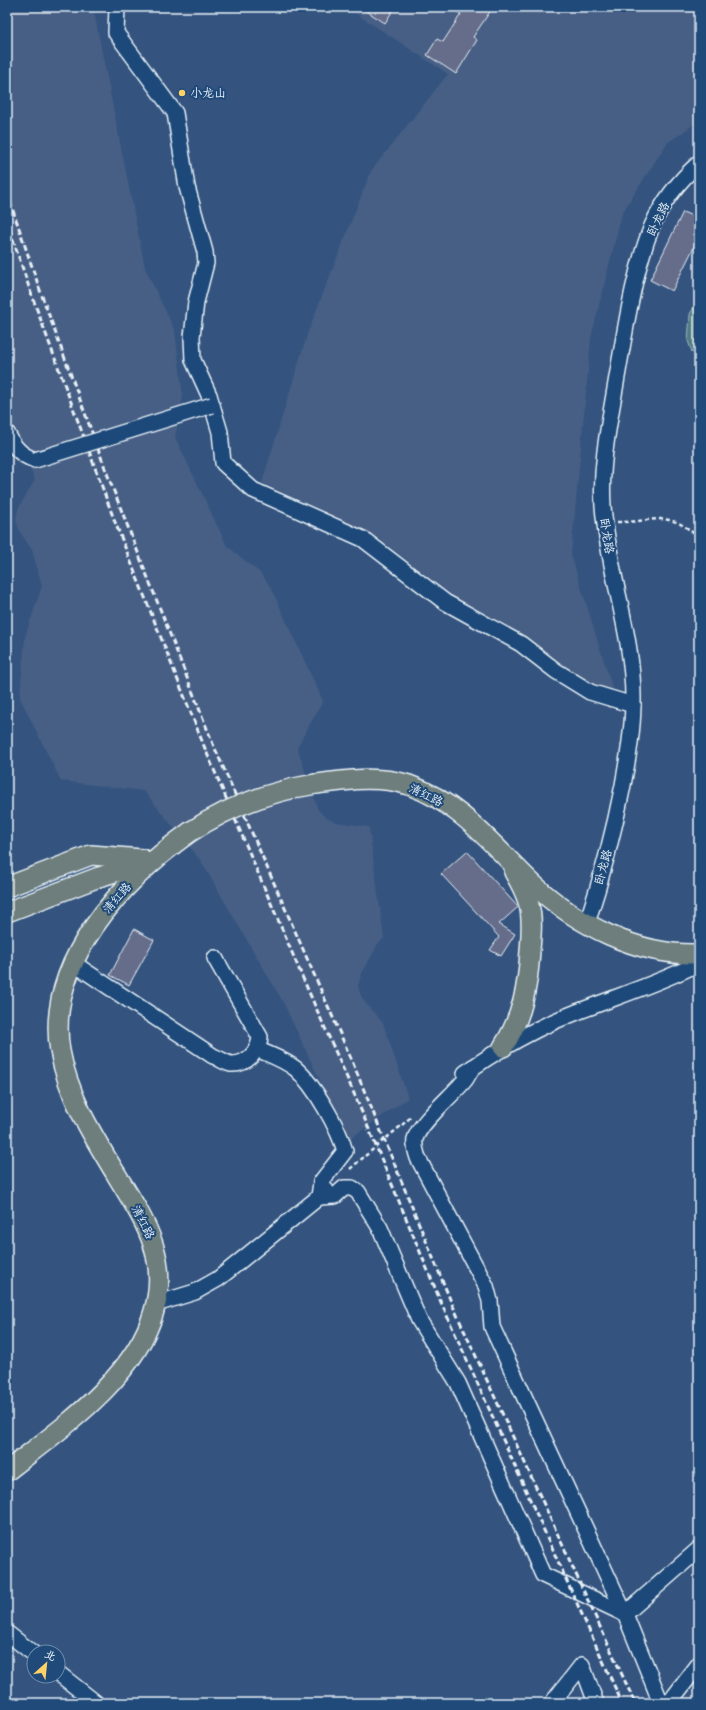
<svg xmlns="http://www.w3.org/2000/svg" width="706" height="1710" viewBox="0 0 706 1710" font-family="Kalam,'LXGW WenKai TC',sans-serif">
<style>
.built{fill:#465f85}
.green{fill:#517c83;stroke:#9cb6be}
.building{fill:#666d8b;stroke:#e8f1f8}
.lines{fill:none;stroke-linecap:round;stroke-linejoin:round}
.minor-casing{stroke:#e8f1f8;stroke-width:18}
.major-casing{stroke:#e8f1f8;stroke-width:22}
.path{stroke:#e8f1f8;stroke-width:2.5;stroke-dasharray:4 3;stroke-linecap:butt}
.minor{stroke:#1f4a7a;stroke-width:15}
.major{stroke:#6d7e7c;stroke-width:19}
.rail{stroke:#e8f1f8;stroke-width:3;stroke-dasharray:6 3;stroke-linecap:butt}
.minor-bridge-casing{stroke:#e8f1f8;stroke-width:18;stroke-linecap:butt}
.major-bridge-casing{stroke:#e8f1f8;stroke-width:22;stroke-linecap:butt}
.path-bridge{stroke:#e8f1f8;stroke-width:2.5;stroke-dasharray:4 3;stroke-linecap:butt}
.minor-bridge{stroke:#1f4a7a;stroke-width:15}
.major-bridge{stroke:#6d7e7c;stroke-width:19}
.poi-dot{fill:#ffd166;stroke:#1f4a7a;stroke-width:1.5}
.labels{text-anchor:middle;stroke-width:4;stroke-linejoin:round;paint-order:stroke}
.poi-label{font-size:12px;fill:#e8f1f8;stroke:#1f4a7a;text-anchor:start}
.street-label{font-size:12px;fill:#e8f1f8;stroke:#1f4a7a}
</style>
<rect width="100%" height="100%" fill="#34547f"/>
<filter id="ink" filterUnits="userSpaceOnUse"><feTurbulence type="fractalNoise" baseFrequency=".025" numOctaves="2"/><feDisplacementMap in="SourceGraphic" scale="8" xChannelSelector="R" yChannelSelector="G"/><feConvolveMatrix kernelMatrix="1 2 1 2 8 2 1 2 1" color-interpolation-filters="sRGB"/></filter>
<g filter="url(#ink)">
<g class="built">
<polygon points="7,7 93,7 145,268 175,331 183,396 175,437 227,546 259,572 265,579 271,588 323,701 297,747 318,810 326,818 336,822 369,827 384,938 377,945 372,955 361,975 358,986 361,996 367,1005 383,1023 408,1098 348,1140 283,1002 201,861 144,791 61,781 20,698 25,637 42,586 32,550 20,532 16,520 18,509 35,480 7,417"/>
<polygon points="346,7 699,7 699,121 667,143 622,213 591,338 571,555 615,697 573,689 374,535 262,483 308,332 371,171 448,74"/>
</g>
<g class="green">
<polygon points="697,302 699,304 699,358 692,352 688,341 690,314"/>
<polygon points="699,624 699,650 694,637"/>
</g>
<g class="building">
<polygon points="360,7 395,7 385,23"/>
<polygon points="450,7 493,7 473,37 477,40 456,74 427,55 437,39 443,42 461,14"/>
<polygon points="683,212 699,219 699,237 672,291 650,280"/>
<polygon points="467,851 518,907 499,924 515,934 501,956 490,950 499,937 441,874"/>
<polygon points="134,929 154,940 129,985 110,975"/>
</g>
<g class="lines">
<g class="minor-casing">
<g id="minor">
<polyline points="117,7 116,33 175,113 187,187 205,252 206,263 196,302 192,337 193,360 209,395 220,432 223,463 253,490 363,539 445,602 521,644 556,671 590,692 633,705"/>
<path d="M7,433c7,14 13,22 28,27"/>
<path d="M587,923c15,-46 27,-92 36,-138 5,-27 10,-55 10,-83 1,-66 -25,-130 -30,-196 -3,-43 7,-86 14,-129 9,-50 16,-103 35,-151 10,-23 28,-46 47,-63"/>
<path d="M73,963l140,93c6,2 12,7 18,8 16,1 28,-13 29,-27l-45,-79"/>
<path d="M257,1049c13,6 28,11 39,20 19,17 42,58 49,82l-24,31 -2,15 16,-1 9,-8h8l6,4 22,36 39,92 39,63 85,192 82,39 74,-65"/>
<path d="M473,1067c-3,4 -5,9 -8,13 -12,15 -45,42 -50,59 -1,6 1,13 3,19l68,128 4,15 2,26 133,287 36,89"/>
<path d="M465,1073c35,-25 72,-46 112,-61 41,-16 83,-29 122,-49"/>
<polyline points="156,1304 195,1292 218,1279 319,1197 326,1190"/>
<polyline points="7,1633 34,1654"/>
<polyline points="58,1673 96,1703"/>
<polyline points="552,1703 582,1665 596,1703"/>
<polyline points="669,1703 699,1664"/>
</g>
</g>
<g class="major-casing">
<g id="major">
<path d="M316,784c31,-4 63,-9 93,1 52,18 86,63 124,99 44,41 105,72 166,70"/>
<polyline points="7,887 91,855 142,859"/>
<polyline points="7,912 99,877 151,861"/>
<path d="M503,1047c19,-29 25,-61 27,-96 1,-15 3,-31 -1,-46 -3,-11 -9,-23 -15,-33"/>
<path d="M7,1471c53,-42 128,-92 147,-160 16,-55 -11,-92 -38,-137 -23,-38 -48,-78 -56,-123 -15,-89 63,-171 130,-219"/>
</g>
</g>
<g class="path">
<path d="M617,522c37,1 51,-14 82,16"/>
<polyline points="402,1125 412,1116"/>
<polyline points="350,1169 365,1156"/>
</g>
<use href="#minor" class="minor"/>
<use href="#major" class="major"/>
<g class="rail">
<polyline points="7,193 42,296 108,476 213,744 352,1061 452,1304 635,1703"/>
<polyline points="7,222 32,296 115,522 206,751 305,983 356,1098 443,1307 622,1703"/>
</g>
<g class="minor-bridge-casing">
<polyline id="minor-bridge" points="35,460 212,405"/>
</g>
<g class="major-bridge-casing">
<path id="major-bridge" d="M190,832c38,-25 81,-41 126,-48"/>
</g>
<polyline class="path-bridge" points="365,1156 402,1125"/>
<use href="#minor-bridge" class="minor-bridge"/>
<use href="#major-bridge" class="major-bridge"/>
</g>
</g>
<circle class="poi-dot" cx="182" cy="93" r="4"/>
<g class="labels">
<g class="poi-label">
<text x="190" y="97">小龙山</text>
</g>
<g class="street-label">
<text transform="translate(658 219) rotate(-64)" y="4">卧龙路</text>
<text transform="translate(607 536) rotate(81)" y="4">卧龙路</text>
<text transform="translate(426 795) rotate(26)" y="4">清红路</text>
<text transform="translate(603 867) rotate(-75)" y="4">卧龙路</text>
<text transform="translate(117 898) rotate(-49)" y="4">清红路</text>
<text transform="translate(143 1222) rotate(63)" y="4">清红路</text>
</g>
</g>
<rect width="706" height="1710" fill="none" stroke="#1f4a7a" stroke-width="24"/>
<rect x="12" y="12" width="682" height="1686" fill="none" stroke="#e8f1f8" stroke-width="1.5" filter="url(#ink)"/>
<g transform="translate(46 1664) rotate(27)"><circle r="19" fill="#1f4a7a" stroke="#6f8dac"/>
<path d="M0-3L7 15L0 10L-7 15Z" fill="#ffd166"/>
<text y="-6" font-size="11" font-weight="bold" text-anchor="middle" fill="#e8f1f8">北</text>
</g>
</svg>
